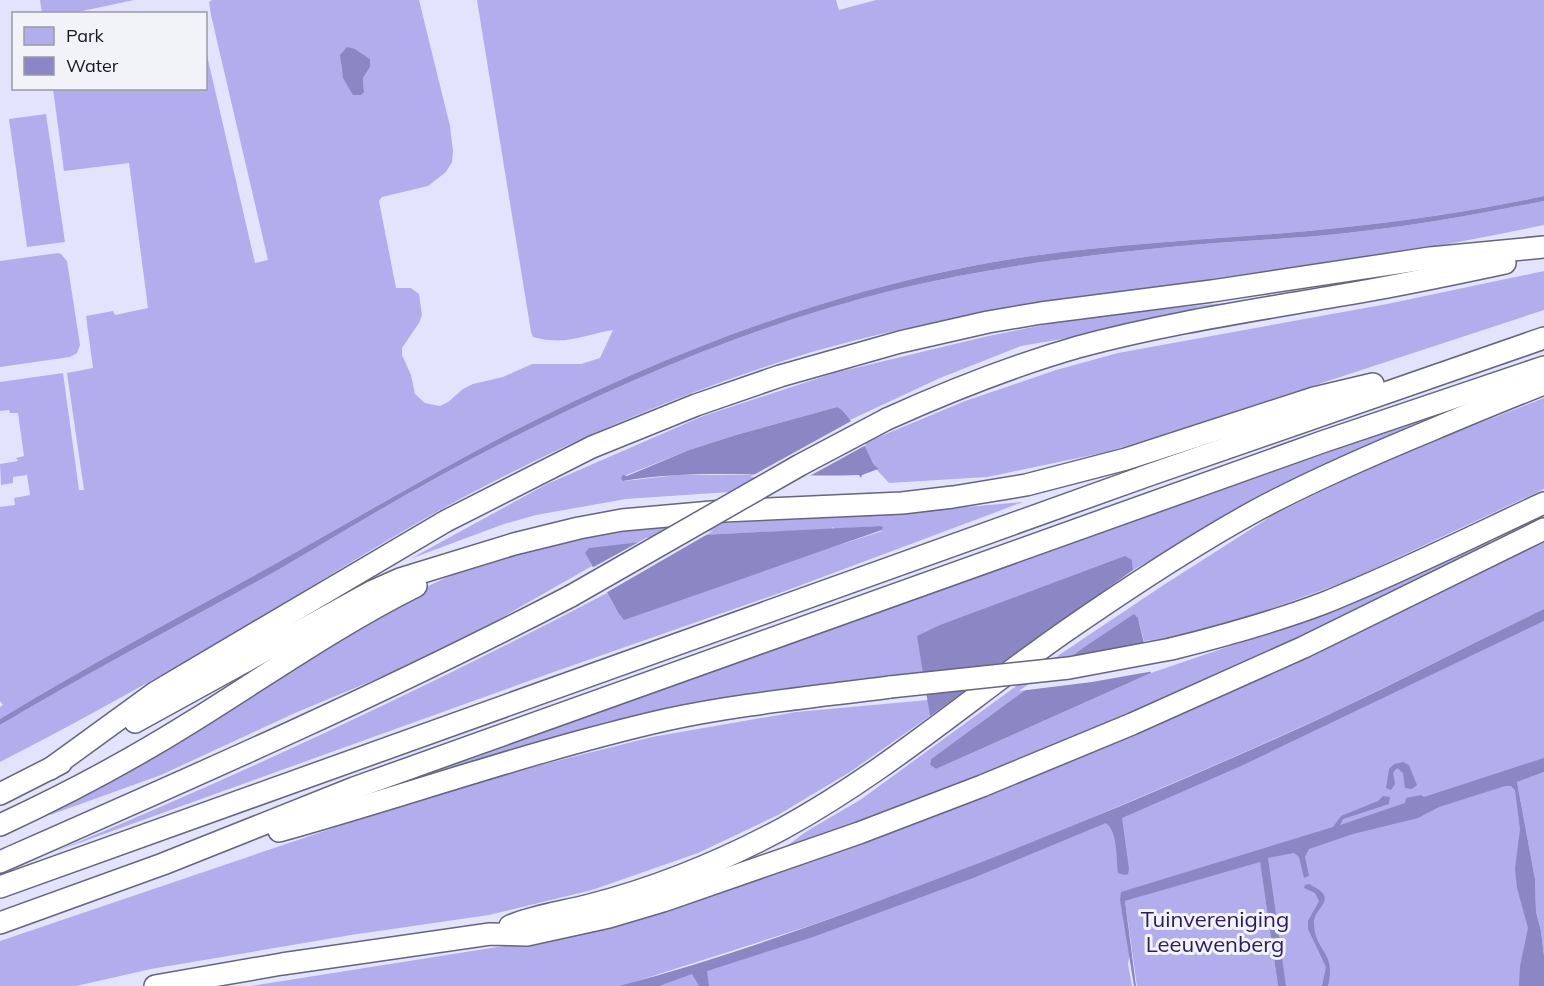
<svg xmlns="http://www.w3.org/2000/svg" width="1544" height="986" viewBox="0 0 1544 986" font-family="Mulish,sans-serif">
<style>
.green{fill:#b2aeed;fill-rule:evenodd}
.water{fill:#8b87c5}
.pier{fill:#e3e3fe}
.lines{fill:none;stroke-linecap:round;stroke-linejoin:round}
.motorway-casing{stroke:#656481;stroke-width:24}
.motorway{stroke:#fff;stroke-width:21}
.motorway-bridge-casing{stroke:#656481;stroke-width:24;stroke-linecap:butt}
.motorway-bridge{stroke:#fff;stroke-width:21}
.labels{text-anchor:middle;stroke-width:6;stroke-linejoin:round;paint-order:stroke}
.park-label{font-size:22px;fill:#2b1a64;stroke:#f2f2f9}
</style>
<rect width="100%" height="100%" fill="#e3e3fe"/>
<g class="green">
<polygon points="40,0 134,0 73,13 42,14"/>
<path d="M212,0h207l31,126 3,25 -1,11 -6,10 -18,14 -46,11 -3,4 17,87h15l8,6 3,21 -3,8 -17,25v7l9,20 4,19 10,9 15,3 8,-4 15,-13 10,-5 30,-7 29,-13h49l19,-6 13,-28c-31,5 -46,16 -80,7l-2,-5 -54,-332h359l3,10 37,-10h668v196c-65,14 -131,24 -197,31 -127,14 -255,15 -380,40 -162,32 -321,95 -467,171 -76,40 -150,84 -225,126 -92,51 -185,100 -275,155v-12l3,-2 -3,-4v-194l15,-2 -1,-7 16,-3 -3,-20 -14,2v6l-12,2 -1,-21 18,-3 -2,-3 8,-2 -6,-43h-8l-1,-3 -9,1v-29l63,-9 16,117h5l-17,-117 26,-5 -7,-52 27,-5 2,4 33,-7 -19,-145 -65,8 -11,-82 153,-1v-37l49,212 13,-3 -57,-245 -2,-13zM355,49l15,10v8l-7,11 1,14 -22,-20 -1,-13z"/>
<polygon points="46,114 65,242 27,247 9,119"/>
<path d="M1544,201v24c-103,22 -207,39 -312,53 -151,21 -303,36 -449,83 -111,36 -218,82 -321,137 -80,43 -157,94 -236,140 -74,43 -150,85 -226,124v-37c93,-55 189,-105 283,-158 48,-28 95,-57 144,-84 145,-80 306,-153 467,-193 95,-23 191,-35 287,-44 56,-5 111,-7 166,-13 66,-7 132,-19 197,-32z"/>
<polygon points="58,253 61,254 67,261 80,345 77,353 70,357 0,367 0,261"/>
<polygon points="1544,271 1544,310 1209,420 1107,452 987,477 889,483 876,469 862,444 965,401 1056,370 1118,353 1387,304"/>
<polygon points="1273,299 1109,331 1021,346 940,378 850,420 844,412 837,407 736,435 689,450 624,476 624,481 678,475 788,475 729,492 626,499 536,515 504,524 410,559 547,484 703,416 834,373 984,337 1091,315"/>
<polygon points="1544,398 1544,489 1350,580 1226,625 1169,638 1144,641 1138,618 1080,650 931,759 930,765 936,769 1151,673 1315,617 1490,541 1488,545 1341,618 1184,692 994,770 815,838 784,848 807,831 860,800 1059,655 1162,586 1273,515 1392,457"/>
<polygon points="1437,414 1438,416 1304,474 1133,570 1132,560 918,636 924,675 890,676 747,695 605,722 389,787 581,717"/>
<path d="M1023,502l-243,91 -232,81 -494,178c188,-78 373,-164 553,-259l14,24 261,-86 -2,-5 -46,3 -1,-2 -2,2 -129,6 -117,18 7,13 -103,59 -79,40 -115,48 -134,62 -111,40 -4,-7 378,-220 72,-34 86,-22 94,-9h46l139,-7z"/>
<polygon points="1544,538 1544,609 1334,712 1236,756 1054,834 971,868 809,926 637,981 618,986 251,986 580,934 693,900"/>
<polygon points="1544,614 1544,766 1515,776 1544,986 1282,986 1263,854 1123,895 1130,952 1128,964 1132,986 643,986 974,871 1243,758"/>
<polygon points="928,700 930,716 850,772 778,815 698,853 592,890 489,915 351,935 151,969 76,986 0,986 0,941 345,824 504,774 652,737 796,712"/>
<polygon points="1544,772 1544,956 1541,931 1536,912 1535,879 1517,782"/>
<polygon points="1260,861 1278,986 1137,986 1125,901"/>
</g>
<g class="water">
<polygon points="347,47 355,49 370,59 370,67 363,78 364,92 361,95 353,95 343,78 340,55"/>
<path d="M1544,196v5c-65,13 -131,25 -197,32 -55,6 -110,8 -166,13 -96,9 -192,21 -287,44 -161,40 -322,113 -467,193 -49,27 -96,56 -144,84 -94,53 -190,103 -283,158v-6c90,-55 183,-104 275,-155 75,-42 149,-86 225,-126 146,-76 305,-139 467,-171 125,-25 253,-26 380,-40 66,-7 132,-17 197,-31z"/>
<path d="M837,407c14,6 29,43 37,58l4,3v1l-16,6 -1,3 -2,-3c-79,3 -158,-7 -236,6l-2,-3 2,-3 4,1 62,-26 47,-15z"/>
<polygon points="880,526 883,527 882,530 624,620 619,614 585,553 589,548 702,535"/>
<polygon points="1125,556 1132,560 1133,570 930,716 917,636 940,625"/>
<path d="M1544,609v12l-303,145 -119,52 7,51 -1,5 -3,1 -7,-2c-2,-15 0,-41 -12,-50l-133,55 -160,59 -106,34 2,15h-10l-7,-12 -33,12h-41c89,-23 177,-54 263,-86 153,-56 303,-119 451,-187 71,-34 141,-70 212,-104z"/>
<polygon points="1134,614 1138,618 1151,673 936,769 930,765 931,759 1080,650"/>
<polygon points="1544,758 1544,772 1517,782 1535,879 1536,912 1541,931 1544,956 1544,986 1519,986 1520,966 1528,928 1517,888 1515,869 1520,829 1515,790 1511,786 1505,786 1439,807 1418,818 1353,834 1309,849 1305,857 1309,876 1304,878 1299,857 1294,853 1268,858 1286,986 1278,986 1260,862 1125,901 1136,986 1134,986 1120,900 1121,892 1333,827 1341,816 1378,801 1383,796 1390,797 1389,804 1343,819 1340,825 1405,803 1406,798 1421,795 1424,797"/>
<polygon points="1403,762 1409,765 1417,785 1412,789 1405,788 1403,773 1397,768 1393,773 1395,784 1391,790 1386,788 1389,769 1394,764"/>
<path d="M1309,884c33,16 4,22 5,40 1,28 23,28 14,62h-6l4,-19 -18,-38v-8l11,-20 -4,-8 -11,-5 1,-3z"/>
</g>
<g class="pier">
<polygon points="853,420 866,445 806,478 750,477"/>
<polygon points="713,531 604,594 590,569 646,538"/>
<polygon points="1147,643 1154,671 1092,682 1019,691 1066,657"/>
</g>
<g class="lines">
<g class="motorway-casing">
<g id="motorway">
<path d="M887,419c62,-28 125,-53 191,-72 85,-23 172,-36 258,-51 57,-9 113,-21 169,-33"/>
<path d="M1171,649c52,-13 103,-27 153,-46 75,-30 147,-66 220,-100"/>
<polyline points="135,722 373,591 400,579 514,544 579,528 622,520 723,511 902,503 953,497 1026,485 1126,459 1314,398 1373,384"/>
<polyline points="50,769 156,692 446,521 592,447 696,405 780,376 900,342 988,322 1041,313 1212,291 1430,258 1544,247"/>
<polyline points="0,794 61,763"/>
<path d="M0,825c67,-31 131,-65 193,-104 74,-46 145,-96 223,-135"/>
<path d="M279,831c129,-36 255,-81 386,-111 74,-16 150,-23 225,-33"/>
<path d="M0,862c193,-85 385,-169 571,-266"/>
<polyline points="0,887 1149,475 1544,338"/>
<polyline points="0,923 163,864 354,788 1322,442 1544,367"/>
<path d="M510,926c26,-11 54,-14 80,-21 66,-17 132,-44 192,-76 101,-55 187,-130 281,-196 62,-43 128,-87 194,-123 56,-30 114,-55 172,-79 38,-16 76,-32 115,-47"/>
<polyline points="155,986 282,964 490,934 527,935 609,917 663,901 859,833 982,786 1132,724 1304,647 1544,529"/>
</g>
</g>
<use href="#motorway" class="motorway"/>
<g class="motorway-bridge-casing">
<g id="motorway-bridge">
<polyline points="571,596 800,465 887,419"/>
<polyline points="890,687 1069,668 1171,649"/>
</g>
</g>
<use href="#motorway-bridge" class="motorway-bridge"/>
</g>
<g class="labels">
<g class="park-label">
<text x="1215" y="927">Tuinvereniging<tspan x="1215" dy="25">Leeuwenberg</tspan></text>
</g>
</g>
<rect x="12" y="12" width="195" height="78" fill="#f2f2f9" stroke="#9a9aa3" stroke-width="1.5"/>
<rect x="24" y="27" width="30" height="18" fill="#b2aeed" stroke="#9a9aa3" stroke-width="1.5"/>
<text x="66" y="42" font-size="18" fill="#161521">Park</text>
<rect x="24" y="57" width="30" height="18" fill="#8b87c5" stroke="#9a9aa3" stroke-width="1.5"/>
<text x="66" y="72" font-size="18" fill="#161521">Water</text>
</svg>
